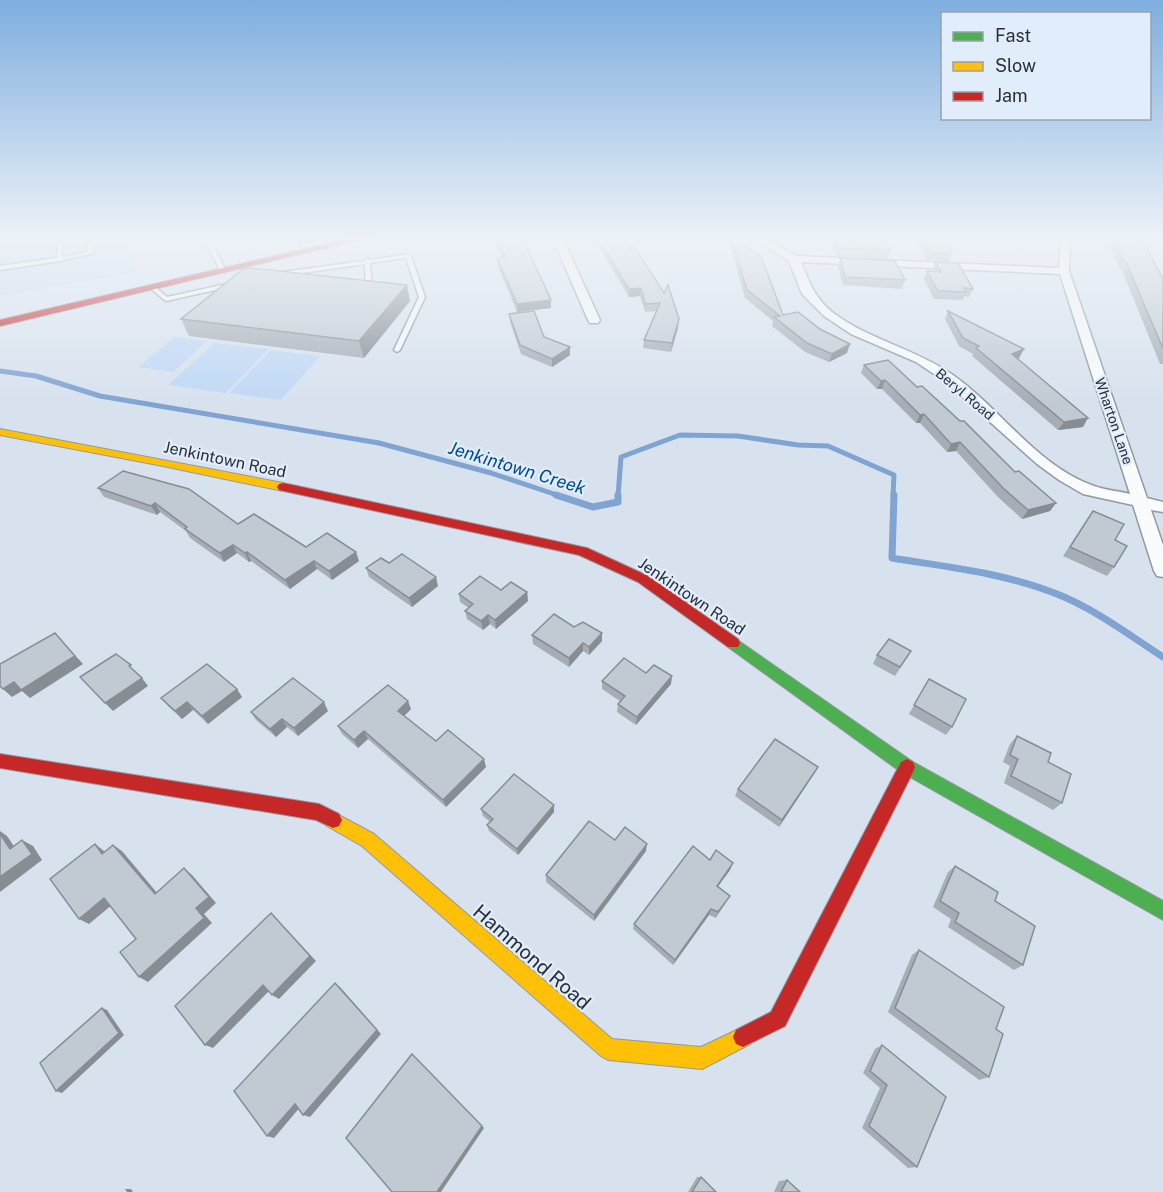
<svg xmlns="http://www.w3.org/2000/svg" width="1163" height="1192" viewBox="0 0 1163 1192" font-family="'Public Sans',sans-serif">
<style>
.built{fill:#cadaef}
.green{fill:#c0d8f5}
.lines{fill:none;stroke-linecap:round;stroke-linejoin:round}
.stream-far1{stroke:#80a4d1;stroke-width:5}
.stream{stroke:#80a4d1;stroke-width:7}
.lane-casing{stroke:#9299a2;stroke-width:3}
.street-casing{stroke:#9299a2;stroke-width:3}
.fast-casing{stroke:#9299a2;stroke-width:2}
.slow-casing{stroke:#9299a2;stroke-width:2}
.jam-casing{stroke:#9299a2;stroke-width:2}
.lane{fill:#f9fbfc;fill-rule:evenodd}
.street{fill:#f9fbfc;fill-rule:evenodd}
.fast{fill:#4caf50;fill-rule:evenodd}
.slow{fill:#ffc107;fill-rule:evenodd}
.jam{fill:#c62828;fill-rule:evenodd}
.wall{fill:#a6adb5}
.shaded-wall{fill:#878d93}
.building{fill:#c1c9d2;stroke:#878d93;stroke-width:1.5}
.labels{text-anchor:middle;stroke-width:4.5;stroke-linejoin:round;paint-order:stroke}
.far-street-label{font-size:14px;fill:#2a3039;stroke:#e2edfb}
.street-label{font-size:16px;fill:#2a3039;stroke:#e2edfb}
.water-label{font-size:18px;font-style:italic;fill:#034b92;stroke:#e2edfb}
.near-street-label{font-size:20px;fill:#2a3039;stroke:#e2edfb}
</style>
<rect width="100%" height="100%" fill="#d8e2ee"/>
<polygon class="built" points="0,237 132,237 133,273 0,296"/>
<g class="green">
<polygon points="174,337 207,341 173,372 139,367"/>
<polygon points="214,343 269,349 226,393 168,385"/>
<polygon points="271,350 320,356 281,400 229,393"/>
</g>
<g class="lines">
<g class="stream-far1">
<polyline points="0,371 36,376 100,396 379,443 491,473 560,496"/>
<polyline points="618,496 621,457 680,435 738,436 798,445 828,446 894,475 893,496"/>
</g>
<g class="stream">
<polyline points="556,495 593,507 618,502 618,495"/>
<path d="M894,495l-2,63c55,9 113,15 165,36 38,15 72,41 106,63"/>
</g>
<g class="lane-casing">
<g id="lane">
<polygon points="57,237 61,237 62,257 88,252 89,237 93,237 94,253 60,261 0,270 0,266 57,258"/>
<polygon points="204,237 209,237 226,271 225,272 220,271"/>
<polygon points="530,237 545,237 528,240 526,239"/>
<polygon points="408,254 411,256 425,297 400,350 397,352 394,350 419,297 406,258 370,263 372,290 369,292 366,290 365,264 282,276 279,274 282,272 364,261 367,258 370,260"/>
<polygon points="231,283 234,285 233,286 166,301 149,287 154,286 167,297"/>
</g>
</g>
<g class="street-casing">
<g id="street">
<polygon points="552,237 562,237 600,320 598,323 590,323 588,320"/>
<path d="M751,237h13l32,19 263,12 2,-27 9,-2 -1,32 78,227 16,4v10l-12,-2 12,35v32l-6,-1 -3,-5 -21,-66 -50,-11 -24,-14 -22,-16 -94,-84 -27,-18 -65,-28 -27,-18 -22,-22 -13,-33zM801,262l259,12 70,220c-12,-3 -25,-4 -36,-8 -58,-20 -95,-80 -144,-113 -37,-25 -83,-34 -118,-61 -17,-14 -23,-30 -31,-50z"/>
</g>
</g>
<g class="fast-casing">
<polygon id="fast" points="733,637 913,762 1163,901 1163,920 901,772 728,647 726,643 728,639"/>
</g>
<g class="slow-casing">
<g id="slow">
<polygon points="0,429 283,483 289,487 283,491 158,465 0,435"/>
<polygon points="333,812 374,834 612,1039 701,1047 743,1027 750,1030 753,1037 750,1044 702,1069 608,1060 601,1056 362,846 327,826 324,820 327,814"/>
</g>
</g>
<g class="jam-casing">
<g id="jam">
<polygon points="389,237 351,242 0,326 0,320 351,238"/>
<polygon points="283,483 587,548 648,576 738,639 740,643 738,647 728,647 638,582 579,555 279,490 277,487 279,484"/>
<polygon points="0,754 319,804 339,814 342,820 339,826 333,828 316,820 0,768"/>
<polygon points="907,759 913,762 915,767 913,772 785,1026 743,1047 736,1044 733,1037 736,1030 771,1012 901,762"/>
</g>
</g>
<use href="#lane" class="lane"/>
<use href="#street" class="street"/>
<use href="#fast" class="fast"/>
<use href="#slow" class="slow"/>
<use href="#jam" class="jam"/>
</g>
<g class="wall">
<polygon points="496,237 522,237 551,300 551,308 517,312 498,266 497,258 502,258 496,247"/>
<polygon points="593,237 621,237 678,328 671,352 643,348 644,340 656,311 645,312 640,296 629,297"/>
<polygon points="731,237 783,315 847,353 829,362 805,352 772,326 773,321 745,298 730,244"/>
<polygon points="831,237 884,237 890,250 888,258 836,256"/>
<polygon points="915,237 943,237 952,253 949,261 927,260"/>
<polygon points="1111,237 1141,237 1163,279 1163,364 1160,364 1122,270 1120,269 1108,243"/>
<polygon points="840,258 905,280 902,289 843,285 838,266"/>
<polygon points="935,262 973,289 969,297 964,296 963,300 934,299 924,279 927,271 933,271 933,270"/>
<polygon points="410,301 364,358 189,336 181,319"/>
<polygon points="948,311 1024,349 1019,358 1018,359 1083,427 1058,430 972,356 973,354 959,346 945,319"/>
<polygon points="509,314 544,337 570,355 552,367 521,354 510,322"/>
<polygon points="864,365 917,387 1015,472 1056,503 1050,511 1022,519 998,497 956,451 947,452 920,423 916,423 882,389 877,389 861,373"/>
<polygon points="98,488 238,524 306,547 359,561 332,580 317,569 290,589 251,561 249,562 237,553 224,562 190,538 186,531 160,512 157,515 104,497"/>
<polygon points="1093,511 1115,540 1114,567 1107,576 1063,556"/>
<polygon points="389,563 438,586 412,607 369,577 366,568"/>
<polygon points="501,590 527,592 528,601 496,629 490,624 483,630 467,619 465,611 469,608 460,602 459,594"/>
<polygon points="574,627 602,633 602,641 589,655 583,651 569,667 533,644 532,635"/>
<polygon points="911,651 895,676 873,664 877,655"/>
<polygon points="646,673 671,684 636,725 617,712 618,704 620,701 602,689 602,681"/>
<polygon points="929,679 952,727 946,735 909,714"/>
<polygon points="242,697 208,724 193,710 182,719 168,706 161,698"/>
<polygon points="411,709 404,716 436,741 486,767 446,807 368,739 358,748 342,734 338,726"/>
<polygon points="328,711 298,736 287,727 276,737 256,720 251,712"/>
<polygon points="1017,736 1048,762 1062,803 1053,810 1004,783 1010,766 1003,762 1010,744"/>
<polygon points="818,767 779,827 735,796 738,789"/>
<polygon points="481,809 554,812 518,855 489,831 487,825 490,822 483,816"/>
<polygon points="646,851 594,921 546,882 546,875"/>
<polygon points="710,860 730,870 718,886 730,896 716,918 709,915 673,965 633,929 634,924"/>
<polygon points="955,866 995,901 1023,965 1014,970 948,927 951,919 933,907 948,872"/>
<polygon points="919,950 996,1029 989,1077 979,1080 888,1012 912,955"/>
<polygon points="882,1045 917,1167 908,1168 862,1128 880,1088 863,1073 875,1049"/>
<polygon points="697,1177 701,1177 716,1192 688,1192"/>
<polygon points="787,1180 800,1192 774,1192 779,1181"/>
</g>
<g class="shaded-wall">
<polygon points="300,237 312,237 311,243 300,246 297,238"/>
<polygon points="407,285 410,301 364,358 359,341"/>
<polygon points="641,288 640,296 629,297 629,289"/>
<polygon points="551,300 551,308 517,312 517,304"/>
<polygon points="679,319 678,328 671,352 672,343"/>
<polygon points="850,344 847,353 829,362 832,354"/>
<polygon points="570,347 570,355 552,367 552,359"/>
<polygon points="1024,349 1019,358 1008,363 1012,354"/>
<polygon points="885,380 882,389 877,389 881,381"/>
<polygon points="924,414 920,423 916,423 920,415"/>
<polygon points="1088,418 1083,427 1058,430 1064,422"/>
<polygon points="960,442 956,451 947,452 951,444"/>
<polygon points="155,503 160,512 157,515 151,506"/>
<polygon points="1056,503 1050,511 1022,519 1028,510"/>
<polygon points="233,545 237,553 224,562 220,553"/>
<polygon points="247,552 251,561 249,562 245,553"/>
<polygon points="356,552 359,561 332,580 329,571"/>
<polygon points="314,561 317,569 290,589 285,580"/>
<polygon points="436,577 438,586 412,607 409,598"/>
<polygon points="527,592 528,601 496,629 495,620"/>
<polygon points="488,615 490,624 483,630 481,621"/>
<polygon points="55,633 83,664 30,698 22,691 12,697 3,689 14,682"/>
<polygon points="602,633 602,641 589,655 589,647"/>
<polygon points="583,643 583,651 569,667 569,658"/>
<polygon points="672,676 671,684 636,725 637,717"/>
<polygon points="142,678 148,686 113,711 105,703"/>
<polygon points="237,689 242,697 208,724 202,716"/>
<polygon points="408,701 411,709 401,719 398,711"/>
<polygon points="187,702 193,710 182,719 175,711"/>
<polygon points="324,702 328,711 298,736 294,728"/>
<polygon points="282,719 287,727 276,737 270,729"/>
<polygon points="364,731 368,739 358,748 354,740"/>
<polygon points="484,759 486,767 446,807 443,800"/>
<polygon points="818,767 814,774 779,827 782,820"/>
<polygon points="554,805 554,812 518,855 517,849"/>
<polygon points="0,831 7,836 20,855 10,849 0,834"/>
<polygon points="22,840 33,846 42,860 0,892 0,877"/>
<polygon points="95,844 104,851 111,860 102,854"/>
<polygon points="647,844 646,851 594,921 594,915"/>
<polygon points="113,845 122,851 163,900 155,894"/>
<polygon points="733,863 730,870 714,892 717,886"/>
<polygon points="184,868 192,875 216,903 204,914 212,923 148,982 139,977 196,908"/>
<polygon points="104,898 113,904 89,924 79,919"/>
<polygon points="711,909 709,915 673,965 675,960"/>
<polygon points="271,913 316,961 279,999 272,995"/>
<polygon points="335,983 340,987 381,1034 310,1117 303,1115"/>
<polygon points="263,985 270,990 213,1048 205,1045"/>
<polygon points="102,1008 107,1010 124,1035 62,1093 56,1091"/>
<polygon points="412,1054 484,1128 441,1192 437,1192"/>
<polygon points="295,1104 301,1106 274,1138 267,1136"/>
<polygon points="125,1189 131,1189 133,1192 127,1192"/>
</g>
<g class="building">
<polygon points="497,237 522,237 551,300 517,304 497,258 505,257 496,239 498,239"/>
<polygon points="597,237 621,237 630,251 629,247 633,245 664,293 668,285 679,319 672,343 644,340 660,303 645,304 641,288 629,289"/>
<polygon points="731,237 761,256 783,315 798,312 820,329 850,344 832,354 807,343 774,317 780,316 747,290"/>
<polygon points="835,237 884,237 890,250 838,248"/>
<polygon points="922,237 943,237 952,253 930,252"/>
<polygon points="1113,237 1141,237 1163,279 1163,349 1126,262 1124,262"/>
<polygon points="840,258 895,261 905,280 845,277"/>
<polygon points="935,262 958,263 973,289 964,288 966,292 938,291 927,271 941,272"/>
<polygon points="251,268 407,285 359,341 181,319 242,270"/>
<polygon points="534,311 544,337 570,347 552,359 520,345 509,314"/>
<polygon points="948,311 1024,349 1012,354 1088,418 1064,422 976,348 979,346 963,338"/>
<polygon points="888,360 917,387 922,386 960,421 964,421 1015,472 1019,471 1056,503 1028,510 1003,488 960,442 951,444 924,414 920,415 885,380 881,381 864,365"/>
<polygon points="123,471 189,489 238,524 254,514 306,547 327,533 356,552 329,571 314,561 285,580 247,552 245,553 233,545 220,553 185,529 187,527 155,503 151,506 98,488"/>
<polygon points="1093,511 1124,524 1115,540 1127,546 1114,567 1070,547"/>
<polygon points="402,554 436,577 409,598 366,568 381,558 389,563"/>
<polygon points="480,576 501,590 511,582 527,592 495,620 488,615 481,621 465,611 473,604 459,594"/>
<polygon points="554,614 574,627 583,622 602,633 589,647 583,643 569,658 532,635"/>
<polygon points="55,633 75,656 21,690 14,682 3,689 0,686 0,664"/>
<polygon points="889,639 911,651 900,667 877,655"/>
<polygon points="116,654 131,665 129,666 142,678 105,703 80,677"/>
<polygon points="624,658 646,673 654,665 672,676 637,717 618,704 625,696 602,681"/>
<polygon points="207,664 237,689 202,716 187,702 175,711 161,698"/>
<polygon points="293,678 324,702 294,728 282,719 270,729 251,712"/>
<polygon points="929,679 966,699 952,727 914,705"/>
<polygon points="388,685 408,701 398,711 436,741 448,730 484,759 443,800 364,731 354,740 338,726"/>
<polygon points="1017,736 1051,753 1048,762 1071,774 1062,803 1011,776 1018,759 1010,755"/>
<polygon points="775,739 818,767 782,820 738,789"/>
<polygon points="514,774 554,805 517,849 487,825 493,819 481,809"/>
<polygon points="589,821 615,840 625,827 647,844 594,915 546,875"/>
<polygon points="0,834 10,849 22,840 32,854 0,877"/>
<polygon points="95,844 102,854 113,845 155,894 184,868 209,897 196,908 204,918 139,977 120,952 136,939 104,898 79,919 50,879"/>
<polygon points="693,846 710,860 716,850 733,863 717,886 730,896 718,912 711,909 675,960 634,924"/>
<polygon points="955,866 998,892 995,901 1035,926 1023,965 955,922 959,913 940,901"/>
<polygon points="271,913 310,956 272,995 263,985 205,1045 175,1006"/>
<polygon points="919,950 1004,1007 996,1029 1003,1034 989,1077 895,1008"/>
<polygon points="335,983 377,1030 303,1115 295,1104 267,1136 234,1091"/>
<polygon points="102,1008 119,1033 56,1091 40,1063"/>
<polygon points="882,1045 946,1097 917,1167 869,1126 887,1085 870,1071"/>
<polygon points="412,1054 482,1126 437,1192 392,1192 346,1138"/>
<polygon points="701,1177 716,1192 692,1192"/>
<polygon points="787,1180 800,1192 781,1192"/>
</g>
<linearGradient id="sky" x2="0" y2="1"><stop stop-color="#7eaedf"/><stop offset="0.59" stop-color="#edf2f7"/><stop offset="1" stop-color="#edf2f7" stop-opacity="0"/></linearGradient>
<rect width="1163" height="404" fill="url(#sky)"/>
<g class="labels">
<g class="far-street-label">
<text transform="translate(965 394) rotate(40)" y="5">Beryl Road</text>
<text transform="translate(1114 421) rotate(71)" y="5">Wharton Lane</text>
</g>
<g class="street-label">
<text transform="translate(225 459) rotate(12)" y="6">Jenkintown Road</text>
<text transform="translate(692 596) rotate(34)" y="6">Jenkintown Road</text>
</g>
<g class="water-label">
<text transform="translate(517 468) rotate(17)" y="6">Jenkintown Creek</text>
</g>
<g class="near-street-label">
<text transform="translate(532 957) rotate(41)" y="7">Hammond Road</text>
</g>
</g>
<rect x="941" y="12" width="210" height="108" fill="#e2edfb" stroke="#98a1ad" stroke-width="1.5"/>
<rect x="953" y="32" width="30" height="9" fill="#4caf50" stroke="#98a1ad" stroke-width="1.5"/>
<text x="995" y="42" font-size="18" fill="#2a3039">Fast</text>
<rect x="953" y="62" width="30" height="9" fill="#ffc107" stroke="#98a1ad" stroke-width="1.5"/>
<text x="995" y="72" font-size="18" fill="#2a3039">Slow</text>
<rect x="953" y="92" width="30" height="9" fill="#c62828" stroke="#98a1ad" stroke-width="1.5"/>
<text x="995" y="102" font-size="18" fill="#2a3039">Jam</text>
</svg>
